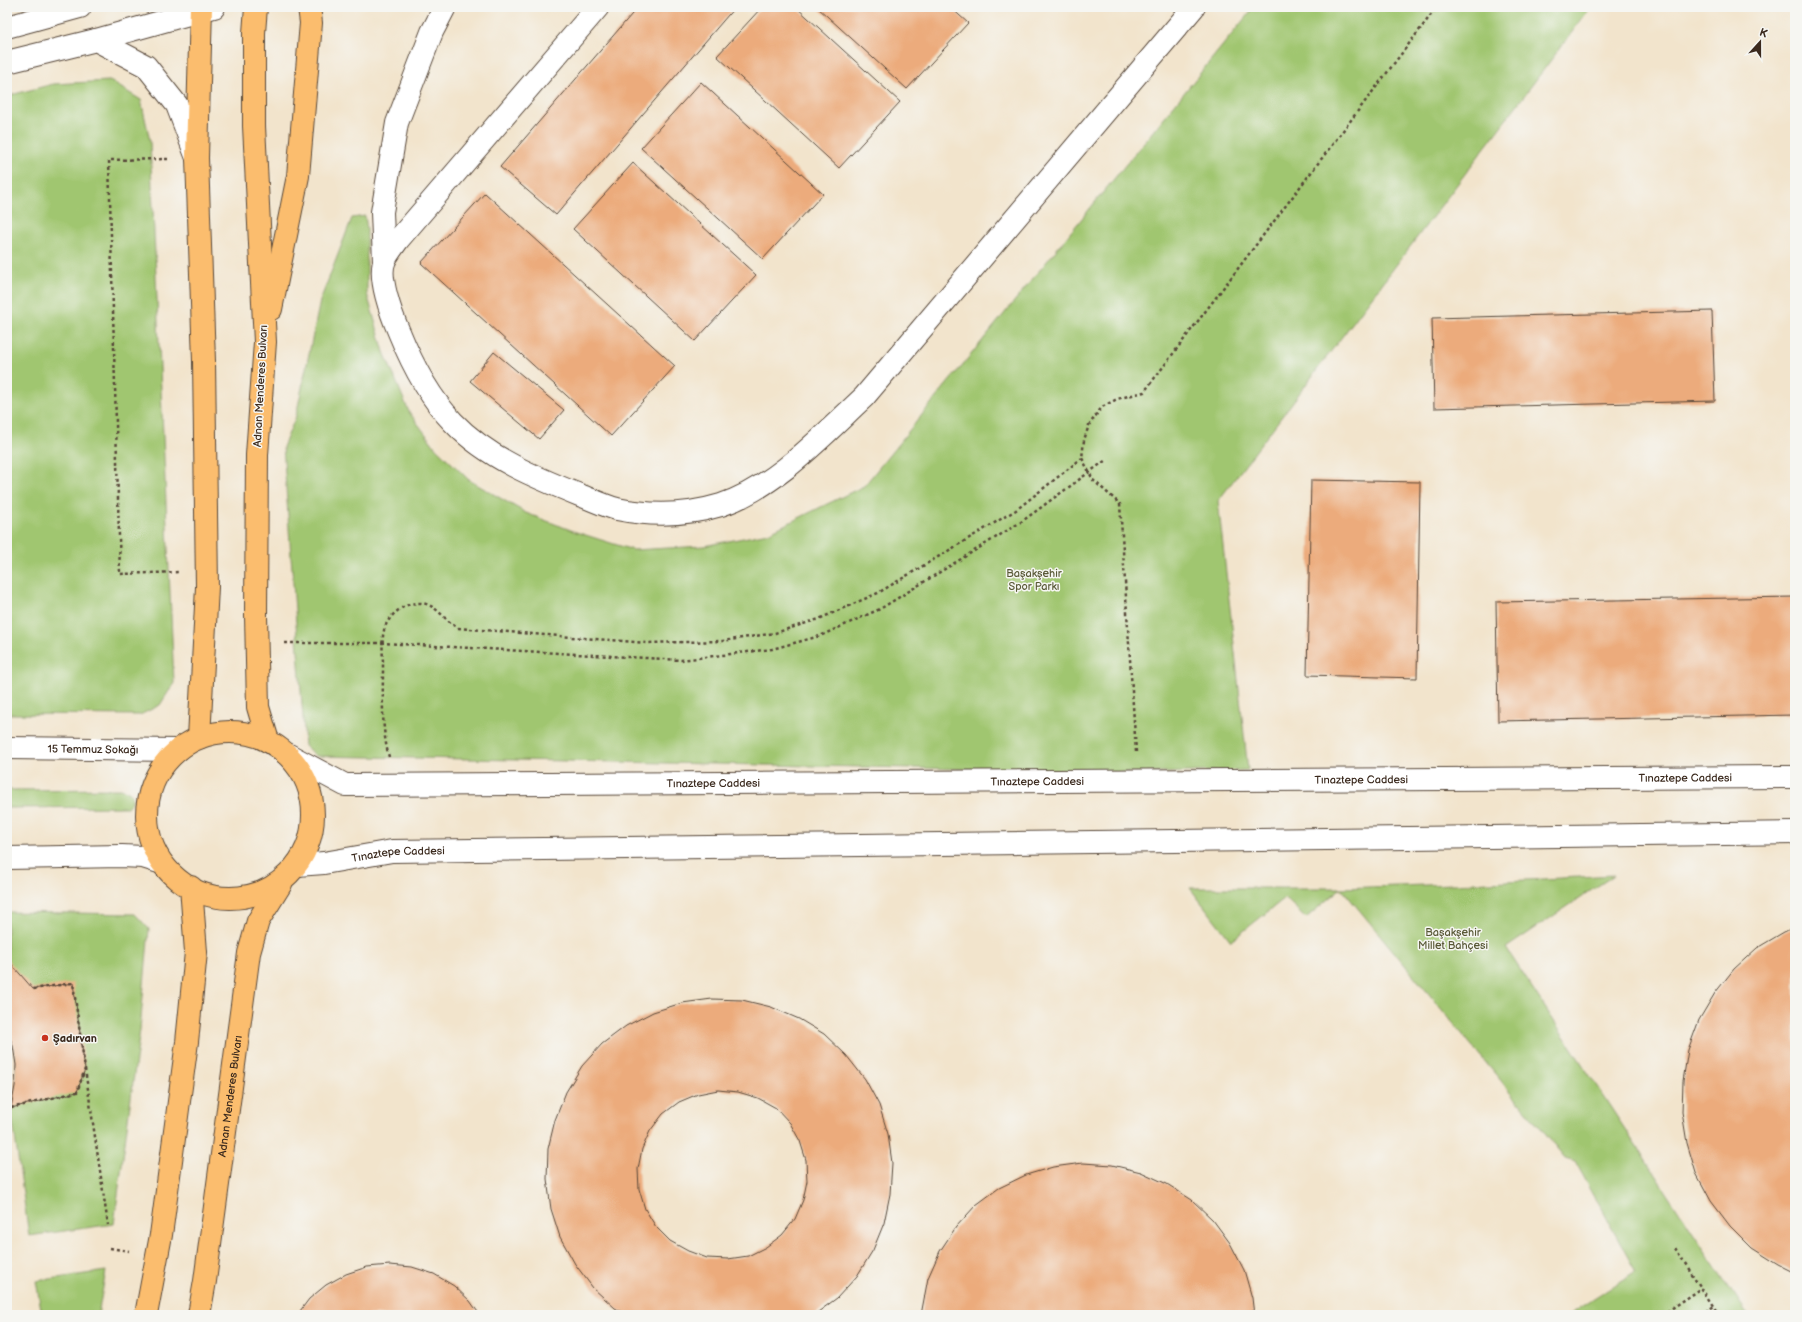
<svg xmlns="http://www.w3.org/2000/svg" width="1802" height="1322" viewBox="0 0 1802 1322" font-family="'Balsamiq Sans',sans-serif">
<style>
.green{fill:#a0c670;stroke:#6e7847}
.building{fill:#ecab7b;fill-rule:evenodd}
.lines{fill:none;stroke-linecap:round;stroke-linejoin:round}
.minor-casing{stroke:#564638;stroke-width:24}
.major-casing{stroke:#564638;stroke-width:24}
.path{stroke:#564638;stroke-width:2.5;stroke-dasharray:3 3;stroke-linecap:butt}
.minor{stroke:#fff;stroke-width:22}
.major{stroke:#fbbd6e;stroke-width:22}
.poi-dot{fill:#c8321e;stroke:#f6f6f2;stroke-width:1.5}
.labels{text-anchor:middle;stroke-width:3;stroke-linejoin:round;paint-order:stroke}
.street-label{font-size:11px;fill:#3b2a1e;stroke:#f6f6f2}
.park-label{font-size:11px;fill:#595937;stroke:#f6f6f2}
.poi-label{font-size:11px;font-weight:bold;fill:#3b2a1e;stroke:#f6f6f2;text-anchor:start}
</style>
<rect width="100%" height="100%" fill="#f6f6f2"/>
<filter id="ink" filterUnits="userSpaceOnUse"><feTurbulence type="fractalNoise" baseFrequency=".025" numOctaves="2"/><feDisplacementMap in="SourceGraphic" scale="8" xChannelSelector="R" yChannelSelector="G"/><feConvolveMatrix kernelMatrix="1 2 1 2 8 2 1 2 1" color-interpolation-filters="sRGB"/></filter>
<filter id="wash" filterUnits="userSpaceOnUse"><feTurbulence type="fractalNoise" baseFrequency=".012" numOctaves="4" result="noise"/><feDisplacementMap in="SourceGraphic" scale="16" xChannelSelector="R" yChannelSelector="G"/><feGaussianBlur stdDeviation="0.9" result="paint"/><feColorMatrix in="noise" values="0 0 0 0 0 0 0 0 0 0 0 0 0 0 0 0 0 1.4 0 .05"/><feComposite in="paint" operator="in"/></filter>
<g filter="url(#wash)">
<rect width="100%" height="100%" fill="#f2e4cc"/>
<g class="green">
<polygon points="1254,7 1591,7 1218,501 1248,770 1161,773 316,756 305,746 283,447 296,416 320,301 352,218 365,216 367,229 367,294 384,352 409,412 436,448 469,480 526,513 576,532 633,550 704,546 768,533 864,486"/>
<polygon points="110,81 141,100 150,141 174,683 160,705 140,715 7,714 7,96 53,84"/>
<polygon points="120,789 127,791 132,795 132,802 127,807 7,808 7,790"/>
<polygon points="1614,875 1506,948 1747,1315 1568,1315 1636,1272 1575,1161 1565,1158 1341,888 1306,918 1285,898 1231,941 1190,888 1341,888 1454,884"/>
<polygon points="7,912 135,914 149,929 140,1030 114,1224 29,1236 11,1108 15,1086 16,1065 13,1046 7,1030"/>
<polygon points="106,1271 98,1315 42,1315 36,1281"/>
</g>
<g id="blocks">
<g class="building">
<polygon points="638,7 735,7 556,215 500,167"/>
<polygon points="762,7 796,7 900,102 839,168 717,56"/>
<polygon points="817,7 950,7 968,23 907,89"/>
<polygon points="701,82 823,194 763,259 641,148"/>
<polygon points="633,163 756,275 695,341 573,229"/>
<polygon points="485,193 675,366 611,436 421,263"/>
<polygon points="1712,311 1715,401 1434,408 1432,318"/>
<polygon points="494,352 564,410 539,439 470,381"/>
<polygon points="1311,480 1420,482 1417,678 1307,675"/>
<polygon points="1795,597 1795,715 1498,721 1496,602"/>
<polygon points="1795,927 1795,1273 1779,1265 1752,1248 1730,1226 1711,1201 1696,1173 1687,1143 1682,1112 1683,1081 1688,1050 1699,1020 1715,993 1734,969 1757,948 1784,932"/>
<polygon points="7,959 33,989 73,983 85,1069 77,1092 11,1108 15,1086 16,1065 13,1046 7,1030"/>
<path d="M712,999l30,1 29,7 28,12 25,15 22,21 19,24 14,26 9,29 4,29 -2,31 -6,29 -11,27 -16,26 -20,22 -23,17h-187l-12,-7 -22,-20 -18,-24 -15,-27 -9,-28 -4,-30 1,-30 7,-29 11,-28 16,-26 20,-22 24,-18 27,-14 29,-9zM718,1090l20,2 20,6 18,10 14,15 10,18 6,19 1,21 -4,19 -8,19 -13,16 -16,12 -18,9 -20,3 -21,-1 -19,-7 -18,-10 -14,-14 -11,-18 -6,-20 -1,-20 4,-20 8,-18 13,-17 16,-12 19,-8z"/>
<polygon points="1083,1163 1112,1165 1141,1172 1167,1184 1192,1200 1213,1220 1230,1243 1244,1270 1252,1298 1254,1315 921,1315 928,1278 940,1251 956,1227 976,1205 999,1188 1026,1175 1053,1167"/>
<polygon points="390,1265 412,1267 434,1274 454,1286 470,1301 480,1315 297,1315 309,1299 326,1285 346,1274 367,1267"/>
</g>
</g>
</g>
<g filter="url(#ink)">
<use href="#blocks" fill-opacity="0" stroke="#564638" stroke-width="1"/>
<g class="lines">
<g class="minor-casing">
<g id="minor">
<path d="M598,7l-200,233c-4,6 -10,13 -13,20 -8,16 7,56 14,72 13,32 30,65 54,90 34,36 84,56 129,74 11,4 23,10 35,13 34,7 71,6 104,-4 55,-18 102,-70 143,-108l330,-390"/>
<polyline points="7,27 80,7"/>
<polyline points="96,40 214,7"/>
<polyline points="7,62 96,40 146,66 177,105 197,158"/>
<polyline points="384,261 382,212 397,123 432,32 445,7"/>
<path id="s1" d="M7,748l171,2"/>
<path id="s2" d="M287,754l58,31 1450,-8"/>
<polyline points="7,858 122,856 143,857 159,862"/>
<path id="s3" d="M297,865l27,-2 68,-12 1403,-18"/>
</g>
</g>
<g class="major-casing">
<g id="major">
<polyline points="256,7 254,33 254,126 265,342 257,455 256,615 258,707 268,741"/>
<polyline points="271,309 298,176 311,23 309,7"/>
<circle cx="230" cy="815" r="83"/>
<polyline points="199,738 207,587 204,361 197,158 201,7"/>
<polyline points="146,1315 161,1235 187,1042 196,952 191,887"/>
<path id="s4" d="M199,1315l6,-34 44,-328 9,-32 23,-37"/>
</g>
</g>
<g class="path">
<polyline points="168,159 109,160 120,574 179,572"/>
<polyline points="285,643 383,643 681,660 772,649 820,636 880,609 1021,522 1106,460"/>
<polyline points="1136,752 1120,504 1093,480 1082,458 1084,440 1089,425 1102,407 1117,399 1144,392 1437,7"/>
<path d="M389,757c-8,-29 -6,-60 -6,-91 0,-12 -2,-28 2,-39 5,-13 20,-24 33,-24 18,-1 26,18 40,25l189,15 76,-2 52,-8 44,-14 59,-26 138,-83 66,-52"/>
<polyline points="85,1069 108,1225"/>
<polyline points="11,1108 77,1092 85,1069 73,983 33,989"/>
<polyline points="110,1248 129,1251"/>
<polyline points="1675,1248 1719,1315"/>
<polyline points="1661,1315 1701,1288"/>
<polyline points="1700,1315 1713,1306"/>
</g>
<use href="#minor" class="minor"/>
<use href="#major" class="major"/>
</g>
</g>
<circle class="poi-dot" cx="45" cy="1038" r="4"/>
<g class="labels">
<g class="street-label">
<text transform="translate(260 386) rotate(-87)" y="4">Adnan Menderes Bulvarı</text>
<text dy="4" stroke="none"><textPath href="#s1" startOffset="86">15 Temmuz Sokağı</textPath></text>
<text dy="4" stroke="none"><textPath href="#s2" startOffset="1406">Tınaztepe Caddesi</textPath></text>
<text dy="4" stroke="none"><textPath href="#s2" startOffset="1082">Tınaztepe Caddesi</textPath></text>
<text dy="4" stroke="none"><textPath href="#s2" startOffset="758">Tınaztepe Caddesi</textPath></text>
<text dy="4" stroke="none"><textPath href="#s2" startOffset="434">Tınaztepe Caddesi</textPath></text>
<text dy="4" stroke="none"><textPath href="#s3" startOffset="102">Tınaztepe Caddesi</textPath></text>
<text dy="4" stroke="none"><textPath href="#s4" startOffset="221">Adnan Menderes Bulvarı</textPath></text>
</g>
<g class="park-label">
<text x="1034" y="577">Başakşehir<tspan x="1034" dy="13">Spor Parkı</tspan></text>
<text x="1453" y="936">Başakşehir<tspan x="1453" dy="13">Millet Bahçesi</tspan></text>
</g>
<g class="poi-label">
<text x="53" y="1042">Şadırvan</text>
</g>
</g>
<rect width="1802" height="1322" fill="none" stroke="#f6f6f2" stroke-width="24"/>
<g transform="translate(1760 42) rotate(21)" stroke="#f6f6f2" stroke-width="3" paint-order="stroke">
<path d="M0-3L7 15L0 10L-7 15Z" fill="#3b2a1e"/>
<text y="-6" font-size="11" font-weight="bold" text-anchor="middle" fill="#3b2a1e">K</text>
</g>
</svg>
